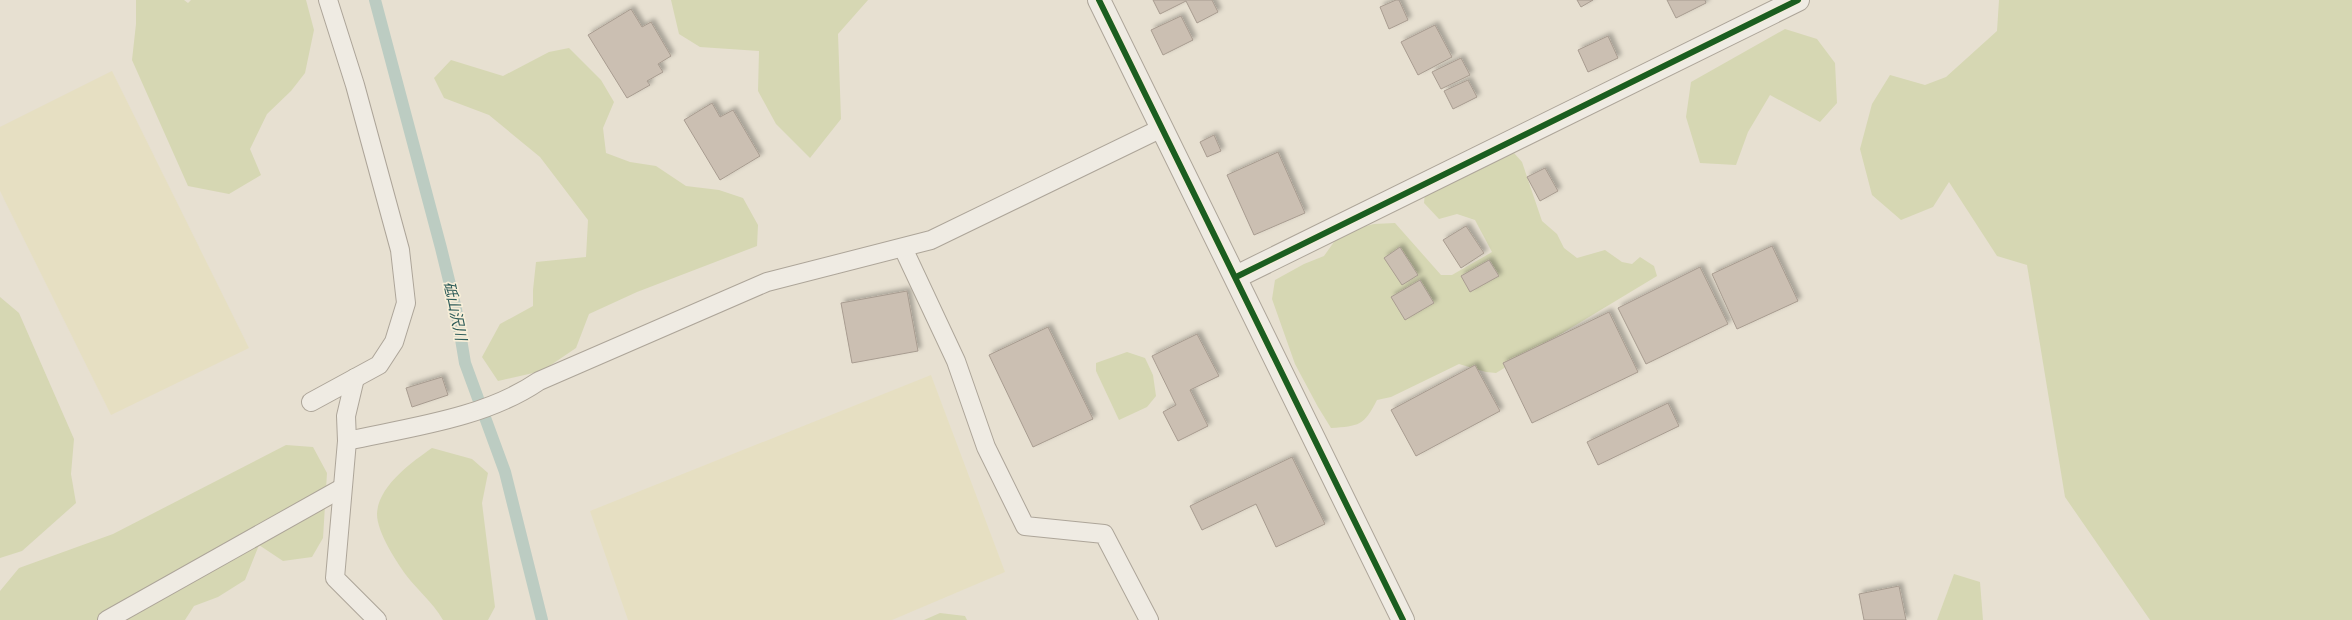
<svg xmlns="http://www.w3.org/2000/svg" width="2352" height="620" viewBox="0 0 2352 620" font-family="'Noto Serif','Noto Sans JP',serif">
<style>
.farmland{fill:#e6dfc2}
.green{fill:#d6d7b3}
.lines{fill:none;stroke-linecap:round;stroke-linejoin:round}
.stream{stroke:#bcccc2;stroke-width:12}
.building{fill:#cbbfb2;stroke:#a89c90;filter:url(#shadow)}
.lane-casing{stroke:#ada599;stroke-width:20}
.street-casing{stroke:#ada599;stroke-width:24}
.lane{stroke:#efebe3;stroke-width:18}
.street{stroke:#efebe3;stroke-width:22}
.cycleway-casing{stroke:#f7eed8;stroke-width:8}
.cycleway{stroke:#1b5e20;stroke-width:6}
.labels{text-anchor:middle;stroke-width:3.5;stroke-linejoin:round;paint-order:stroke}
.water-label{font-size:15px;font-style:italic;fill:#2f5d5a;stroke:#f7eed8}
</style>
<defs>
<filter id="shadow"><feDropShadow dx="3.5" dy="-3.5" stdDeviation="2" flood-color="#0004"/></filter>
</defs>
<rect width="100%" height="100%" fill="#e7e0d1"/>
<g class="farmland">
<polygon points="112,71 249,348 111,415 0,191 0,127"/>
<polygon points="931,375 1005,572 892,620 628,620 590,511"/>
</g>
<g class="green">
<polygon points="136,0 184,0 188,3 191,0 306,0 314,30 305,73 291,91 267,114 250,149 261,175 229,194 188,186 132,60 136,24"/>
<polygon points="671,0 868,0 838,34 841,119 810,158 776,124 758,91 759,51 700,47 679,34"/>
<polygon points="1999,0 2352,0 2352,620 2150,620 2065,497 2027,265 1997,256 1949,182 1933,207 1901,220 1872,195 1860,149 1872,104 1890,75 1925,85 1946,77 1997,31"/>
<polygon points="1785,29 1817,39 1835,63 1837,103 1820,122 1770,95 1748,132 1736,165 1700,163 1686,117 1691,82"/>
<polygon points="569,48 601,80 614,102 603,128 606,153 630,162 656,166 686,186 719,190 743,198 758,225 757,246 637,292 589,314 576,348 542,371 498,381 482,357 500,324 533,306 533,290 536,262 586,257 588,220 540,157 489,115 444,98 434,78 451,60 503,76 549,52"/>
<path d="M1514,153l8,9 20,59 15,13 7,14 13,10 28,-8 17,12 10,2 8,-7 14,9 3,10 -161,97 -10,-1 -27,-8 -68,33 -14,3c-13,26 -18,26 -46,28l-13,-21 -23,-43 -23,-65 3,-19 29,-16 20,-8 17,-24 33,-8 21,-1 46,52h11l40,-23 -17,-32 -18,-6 -18,5 -15,-16 1,-10z"/>
<polygon points="0,297 19,313 74,439 71,474 76,503 22,551 0,558"/>
<polygon points="1127,352 1145,358 1153,375 1156,396 1147,407 1119,420 1096,371 1096,363"/>
<polygon points="286,445 313,447 327,473 323,538 312,557 283,561 259,545 245,580 218,597 194,606 185,620 0,620 0,591 19,568 113,534"/>
<path d="M432,448l40,11 16,14 -6,30 13,104 -7,13h-45c-11,-19 -25,-29 -37,-45 -10,-14 -29,-43 -29,-61 1,-28 35,-52 55,-66z"/>
<polygon points="1954,574 1980,582 1983,620 1937,620"/>
<polygon points="940,613 965,616 967,620 924,620"/>
</g>
<g class="lines">
<polyline class="stream" points="375,0 441,248 456,309 465,363 505,472 542,620"/>
</g>
<g class="building">
<polygon points="1153,0 1212,0 1218,12 1197,23 1186,1 1160,14"/>
<polygon points="1396,0 1399,0 1408,20 1389,29 1380,7"/>
<polygon points="1577,0 1593,0 1581,7"/>
<polygon points="1667,0 1705,0 1706,3 1676,18"/>
<polygon points="631,9 642,27 651,22 671,56 658,64 663,72 647,81 650,85 627,98 588,35"/>
<polygon points="1181,16 1193,40 1163,55 1151,30"/>
<polygon points="1435,25 1452,57 1418,75 1401,42"/>
<polygon points="1608,36 1618,58 1588,72 1578,50"/>
<polygon points="1461,58 1470,75 1441,89 1432,72"/>
<polygon points="1468,80 1477,97 1453,109 1444,91"/>
<polygon points="712,103 720,117 733,110 760,156 720,180 684,120"/>
<polygon points="1214,135 1221,151 1207,157 1200,142"/>
<polygon points="1278,152 1305,213 1254,235 1227,175"/>
<polygon points="1545,168 1558,191 1540,201 1527,177"/>
<polygon points="1466,226 1484,253 1461,268 1443,240"/>
<polygon points="1772,246 1798,301 1737,329 1712,274"/>
<polygon points="1400,247 1418,275 1402,285 1384,258"/>
<polygon points="1489,260 1499,276 1470,292 1461,276"/>
<polygon points="1700,267 1728,324 1646,364 1618,308"/>
<polygon points="1420,280 1434,303 1405,320 1391,297"/>
<polygon points="907,291 918,351 852,363 841,303"/>
<polygon points="1609,312 1638,372 1532,423 1503,363"/>
<polygon points="1048,327 1093,419 1033,447 989,355"/>
<polygon points="1197,334 1219,376 1190,390 1208,426 1178,441 1163,412 1176,405 1152,356"/>
<polygon points="1475,365 1500,411 1416,456 1391,410"/>
<polygon points="442,377 448,395 412,407 406,388"/>
<polygon points="1668,403 1679,426 1598,465 1587,442"/>
<polygon points="1292,457 1325,524 1276,547 1256,504 1202,530 1190,506"/>
<polygon points="1899,586 1906,620 1864,620 1859,594"/>
</g>
<g class="lines">
<g class="lane-casing">
<g id="lane">
<polyline points="903,248 956,361 986,447 1025,526 1104,534 1149,620"/>
<polyline points="355,378 346,416 347,441 335,578 377,620"/>
<polyline points="311,402 379,365 394,342 406,303 400,250 355,85 328,0"/>
<path d="M347,441c64,-14 138,-23 192,-60l228,-99 164,-42 231,-112"/>
<polyline points="107,620 342,488"/>
</g>
</g>
<g class="street-casing">
<g id="street">
<polyline points="1099,0 1403,620"/>
<polyline points="1236,277 1798,0"/>
</g>
</g>
<use href="#lane" class="lane"/>
<use href="#street" class="street"/>
<g class="cycleway-casing">
<g id="cycleway">
<polyline points="1099,0 1403,620"/>
<polyline points="1236,277 1798,0"/>
</g>
</g>
<use href="#cycleway" class="cycleway"/>
</g>
<g class="labels">
<g class="water-label">
<text transform="translate(455 311) rotate(78)" y="5">砥山沢川</text>
</g>
</g>
</svg>
